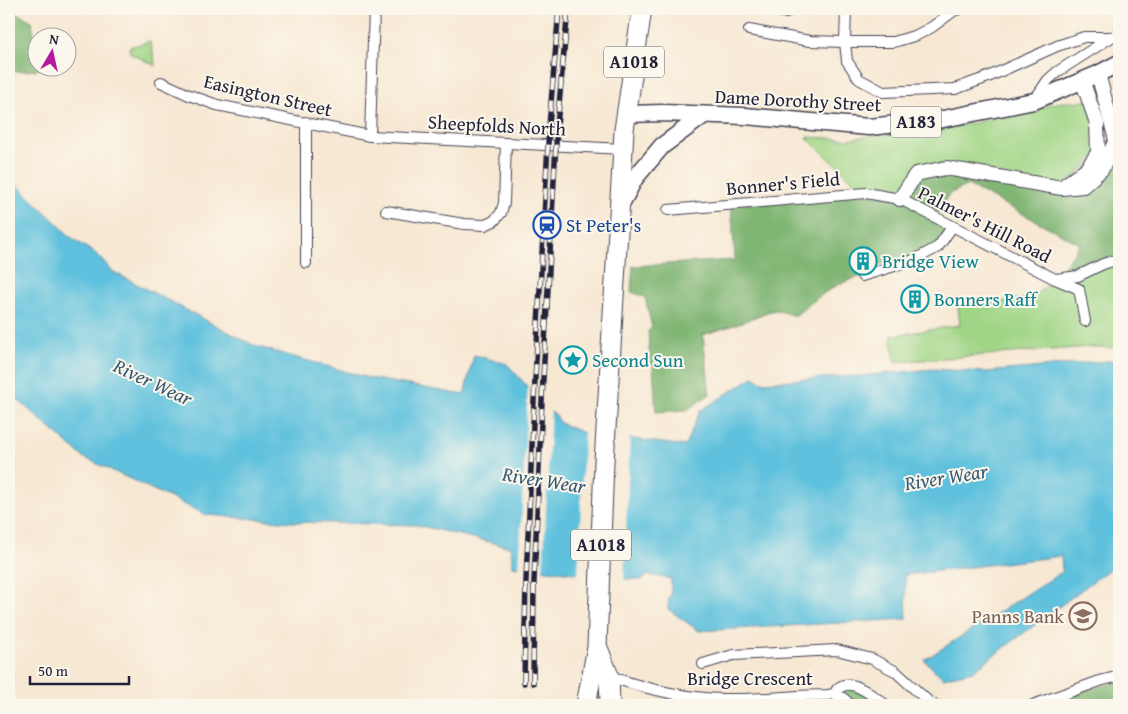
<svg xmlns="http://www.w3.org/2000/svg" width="1128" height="714" viewBox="0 0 1128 714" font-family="'Gentium Book Plus',serif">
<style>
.green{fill:#a0d586;stroke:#617c60}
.forest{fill:#80b673;stroke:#516c57}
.water{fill:#5fc1dd;stroke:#40728c}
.pier{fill:#f7e8d3}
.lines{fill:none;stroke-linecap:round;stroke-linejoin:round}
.street-casing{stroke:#424052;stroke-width:12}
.secondary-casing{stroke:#424052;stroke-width:16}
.primary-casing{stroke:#424052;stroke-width:19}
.highway-casing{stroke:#424052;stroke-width:21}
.street{stroke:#fff;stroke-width:10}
.secondary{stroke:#fff;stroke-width:14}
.primary{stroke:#fff;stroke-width:16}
.highway{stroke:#fff;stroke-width:19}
.rail-casing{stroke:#22223b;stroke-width:5.5}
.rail{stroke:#fbf7ec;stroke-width:4;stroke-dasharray:11;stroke-linecap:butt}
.labels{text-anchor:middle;stroke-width:4;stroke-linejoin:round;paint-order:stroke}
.shield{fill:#fbf7ec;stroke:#636270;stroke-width:1}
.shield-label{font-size:18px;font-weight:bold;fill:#22223b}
.street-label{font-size:19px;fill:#22223b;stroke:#fbf7ec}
.transit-label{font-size:19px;fill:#164399;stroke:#fbf7ec;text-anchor:start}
.culture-label{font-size:19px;fill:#0d838f;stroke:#fbf7ec;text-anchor:start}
.education-label{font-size:19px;fill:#785e54;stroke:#fbf7ec;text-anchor:end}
.water-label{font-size:20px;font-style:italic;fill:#375a74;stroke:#fbf7ec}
</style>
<rect width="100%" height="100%" fill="#fbf7ec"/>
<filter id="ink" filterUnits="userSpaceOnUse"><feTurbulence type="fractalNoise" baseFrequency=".02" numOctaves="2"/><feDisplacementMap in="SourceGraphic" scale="10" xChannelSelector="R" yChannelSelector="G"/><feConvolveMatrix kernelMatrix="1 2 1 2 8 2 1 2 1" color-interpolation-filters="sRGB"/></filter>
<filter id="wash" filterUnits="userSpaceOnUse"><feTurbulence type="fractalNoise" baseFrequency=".0096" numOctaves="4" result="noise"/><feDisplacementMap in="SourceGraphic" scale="20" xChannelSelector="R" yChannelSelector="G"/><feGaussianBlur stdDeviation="1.12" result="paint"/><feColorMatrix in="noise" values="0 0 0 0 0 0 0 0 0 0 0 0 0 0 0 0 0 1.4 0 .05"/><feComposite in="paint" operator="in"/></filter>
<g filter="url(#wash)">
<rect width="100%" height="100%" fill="#f7e8d3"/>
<g class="green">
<polygon points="150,41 156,66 130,53 129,47"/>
<polygon points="1089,100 1098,153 1062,188 946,168 900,199 866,193 806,137 848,139 887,133 934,129 974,123 1061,102 1077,102"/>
<polygon points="1119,258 1119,348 1090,347 895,362 891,336 960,325 958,307 1022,299 1034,296 1055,279"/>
</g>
<g class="forest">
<polygon points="9,9 32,21 38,70 9,72"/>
<path d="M1119,140v119l-64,20 25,-35 -112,-59 -19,9 -14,23 17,10 -14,20 -24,13 -41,5 -4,-12 -15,4 3,12 5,7c-30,8 -44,21 -67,40l-19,-6 -9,2 -27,11 -37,12 7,59 -23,16 -31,2 -3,-47 -3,-2 -2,-32 4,-3 -7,-31 -14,-5 2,-26 102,-6 -4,-55 135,-12 34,6 16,-25 30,-6 116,20z"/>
<polygon points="1119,682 1119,705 1033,705 1057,697"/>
<polygon points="847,684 886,705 851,705 836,689"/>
</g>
<polygon class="water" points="9,177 72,238 99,256 112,271 255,346 369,378 464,395 474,355 507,364 551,412 556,415 560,423 581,432 685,446 700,411 753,377 762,382 872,375 932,369 986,372 1119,360 1119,562 973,671 943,678 924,660 1062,572 1061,556 905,575 907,619 699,631 668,609 669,597 671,596 671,579 649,575 641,580 629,579 512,566 511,547 417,525 293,522 207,515 83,457 9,392"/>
<g class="pier">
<polygon points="528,382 551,408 543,572 519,569"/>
<polygon points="584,430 630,435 624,581 578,576"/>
</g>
</g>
<g filter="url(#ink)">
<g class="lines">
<g class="street-casing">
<g id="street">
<polyline points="767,9 786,13 787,9"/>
<polyline points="846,9 845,42 847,61 859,79 883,92 955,89 988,77 1057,46 1084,37 1111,37 1119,34"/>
<polyline points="749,30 810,41 845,42 894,42 917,35 932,27 955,10 960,9"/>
<polyline points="161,82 189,95 217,105 370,136 623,149"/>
<polyline points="1035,99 1048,80 1057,72 1110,38"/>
<polyline points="306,122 306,263"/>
<polyline points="370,136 374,9"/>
<polyline points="668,210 866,193 900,199 1055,279 1079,289 1085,321"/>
<polyline points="386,211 464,224 485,225 494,221 501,213 504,203 506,143"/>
<polyline points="862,276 914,260 938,247 952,227"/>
<polyline points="1056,279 1078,276 1103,264 1119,259"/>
<polyline points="703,664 733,655 837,650 872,659 895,671 930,703 935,705"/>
<path d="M609,676c31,11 63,19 96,22 41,4 82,-3 123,-3l6,-1"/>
<path d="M834,694c12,-23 38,2 52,11"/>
<polyline points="834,694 843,698 851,705"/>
<polyline points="1033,705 1100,681 1119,676"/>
</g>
</g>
<g class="secondary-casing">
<g id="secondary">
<polyline points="1062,187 1085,171 1098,153 1097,123 1082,80"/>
<polyline points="900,199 916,174 946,168 1062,188 1083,186 1102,169 1116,140 1098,74"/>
</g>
</g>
<g class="primary-casing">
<g id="primary">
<polyline points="627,114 663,113 745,116 869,127 943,119 1034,101 1098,74 1119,63"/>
<polyline points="620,206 635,178 662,146 704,115"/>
</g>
</g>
<g class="highway-casing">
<g id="highway">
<polyline points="598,648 609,676 610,705"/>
<polyline points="586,705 597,647 604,462 623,149 624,130 642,9"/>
</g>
</g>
<use href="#street" class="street"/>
<use href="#secondary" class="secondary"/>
<use href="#primary" class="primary"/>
<use href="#highway" class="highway"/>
<g class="rail-casing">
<g id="rail">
<polyline points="524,683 526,580 535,379 549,126 559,9"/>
<polyline points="533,683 534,581 543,379 557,126 568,9"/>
</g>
</g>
<use href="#rail" class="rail"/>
</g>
</g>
<defs>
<g id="station-ring" transform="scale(1.4375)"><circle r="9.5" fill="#fbf7ec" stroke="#1a4fb4" stroke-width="1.5"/><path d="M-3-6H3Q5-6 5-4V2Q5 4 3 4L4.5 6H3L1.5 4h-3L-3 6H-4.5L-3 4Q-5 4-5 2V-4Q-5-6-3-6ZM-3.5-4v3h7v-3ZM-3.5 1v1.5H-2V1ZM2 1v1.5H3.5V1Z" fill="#1a4fb4"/></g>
<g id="building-ring" transform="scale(1.4375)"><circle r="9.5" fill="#fbf7ec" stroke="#0f9aa8" stroke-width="1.5"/><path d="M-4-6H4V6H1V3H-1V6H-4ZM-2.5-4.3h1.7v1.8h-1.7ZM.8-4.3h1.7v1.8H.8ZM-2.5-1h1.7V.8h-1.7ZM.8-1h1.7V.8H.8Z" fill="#0f9aa8"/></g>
<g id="sight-ring" transform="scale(1.4375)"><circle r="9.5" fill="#fbf7ec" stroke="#0f9aa8" stroke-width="1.5"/><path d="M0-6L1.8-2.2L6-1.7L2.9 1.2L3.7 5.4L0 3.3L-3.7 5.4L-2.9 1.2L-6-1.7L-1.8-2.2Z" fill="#0f9aa8"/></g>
<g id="university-ring" transform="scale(1.4375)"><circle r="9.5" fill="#fbf7ec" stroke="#8d6e63" stroke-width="1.5"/><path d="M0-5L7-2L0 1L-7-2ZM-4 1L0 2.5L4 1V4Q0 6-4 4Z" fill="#8d6e63"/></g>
</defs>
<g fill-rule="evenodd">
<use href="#station-ring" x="547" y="225"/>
<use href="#building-ring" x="863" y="261"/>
<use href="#building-ring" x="915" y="299"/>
<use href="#sight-ring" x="573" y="360"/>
<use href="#university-ring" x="1083" y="616"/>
</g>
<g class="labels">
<g class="shield">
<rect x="604" y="46.5" width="60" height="31" rx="4"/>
<rect x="891" y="106.5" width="50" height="31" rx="4"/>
<rect x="571" y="529.5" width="60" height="31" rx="4"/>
</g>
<g class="shield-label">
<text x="634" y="68">A1018</text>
<text x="916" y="128">A183</text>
<text x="601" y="551">A1018</text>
</g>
<g class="street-label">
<text transform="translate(268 95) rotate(13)" y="7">Easington Street</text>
<text transform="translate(798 100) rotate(3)" y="7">Dame Dorothy Street</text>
<text transform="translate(497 125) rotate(3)" y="7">Sheepfolds North</text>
<text transform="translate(783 183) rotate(-5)" y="7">Bonner's Field</text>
<text transform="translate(985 224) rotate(27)" y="7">Palmer's Hill Road</text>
<text x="750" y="685">Bridge Crescent</text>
</g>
<g class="transit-label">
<text x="566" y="232">St Peter's</text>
</g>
<g class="culture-label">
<text x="882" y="268">Bridge View</text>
<text x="934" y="306">Bonners Raff</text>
<text x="592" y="367">Second Sun</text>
</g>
<g class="education-label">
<text x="1064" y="623">Panns Bank</text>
</g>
<g class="water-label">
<text transform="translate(153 382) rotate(25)" y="7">River Wear</text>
<text transform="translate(946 477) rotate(-9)" y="7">River Wear</text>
<text transform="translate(544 480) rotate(9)" y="7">River Wear</text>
</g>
</g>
<rect width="1128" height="714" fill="none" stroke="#fbf7ec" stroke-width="30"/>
<g transform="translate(52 52) rotate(9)"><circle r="24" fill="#fbf7ec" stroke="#a4a2a5"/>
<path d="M0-4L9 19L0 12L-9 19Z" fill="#b5179e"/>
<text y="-8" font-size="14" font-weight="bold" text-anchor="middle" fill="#22223b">N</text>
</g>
<path d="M30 676v8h99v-8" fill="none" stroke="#22223b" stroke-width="2.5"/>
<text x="38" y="676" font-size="15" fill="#22223b" stroke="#fbf7ec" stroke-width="4" paint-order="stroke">50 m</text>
</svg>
